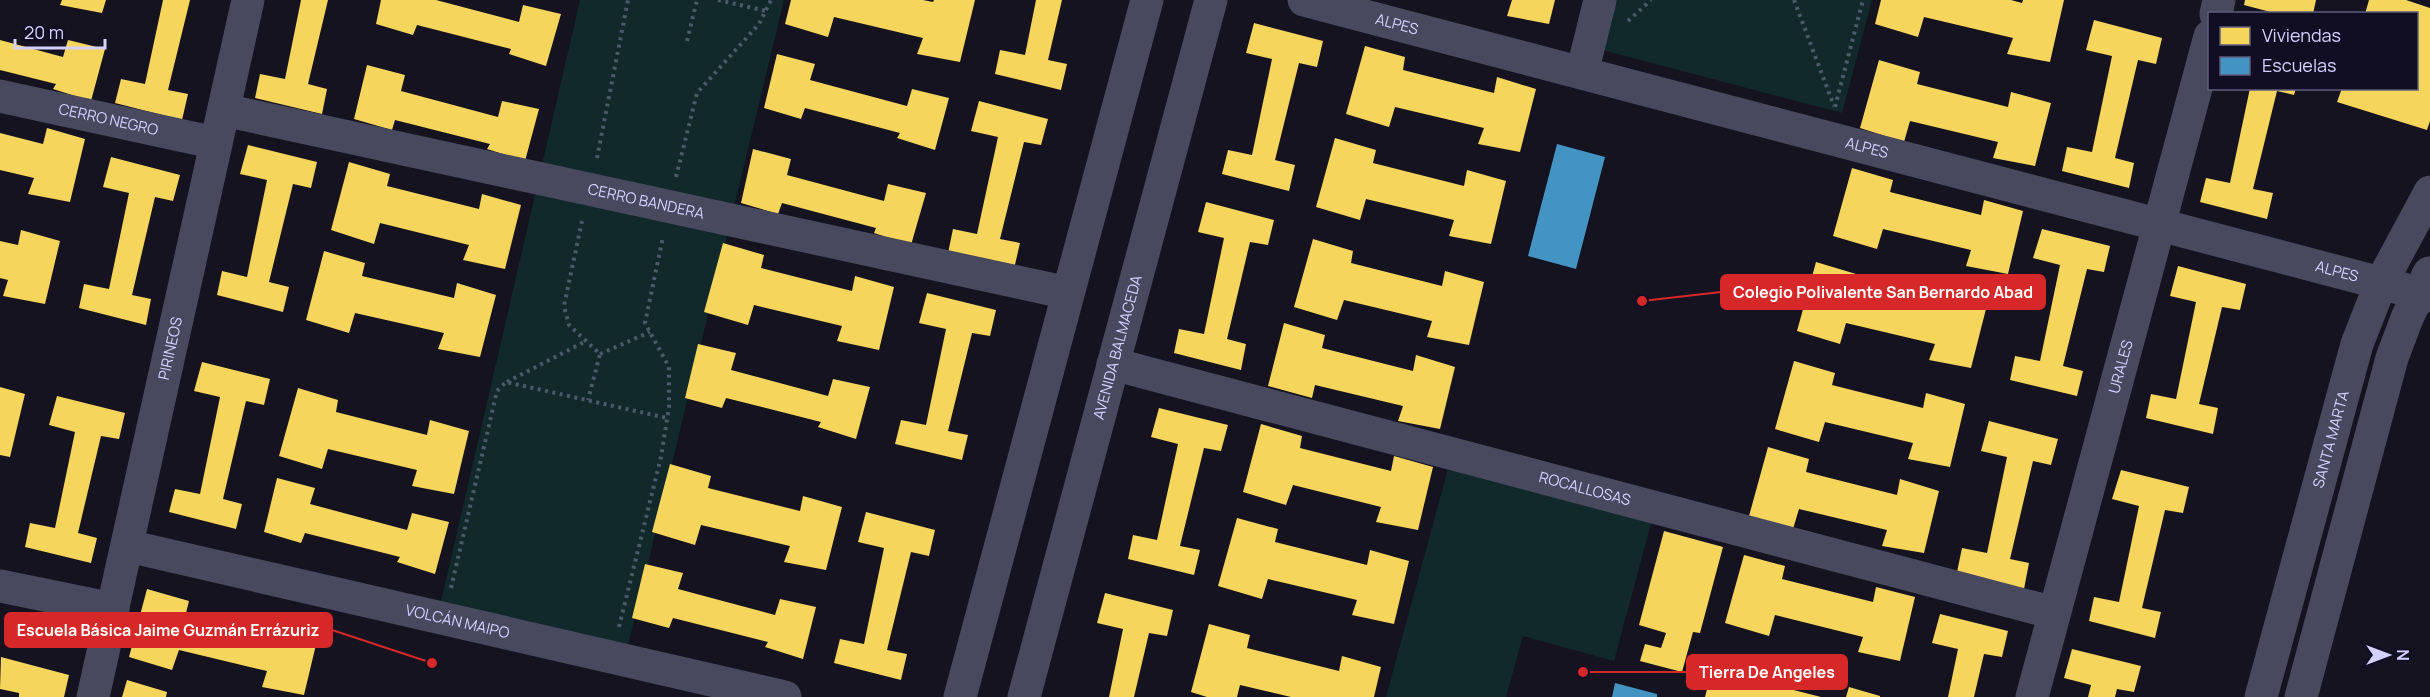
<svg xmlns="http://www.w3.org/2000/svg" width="2430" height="697" viewBox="0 0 2430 697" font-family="Manrope,sans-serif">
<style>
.green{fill:#11292a}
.homes{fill:#f6d55c}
.schools{fill:#4393c3}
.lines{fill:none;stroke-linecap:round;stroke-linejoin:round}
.path{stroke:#4a5a67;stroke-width:4;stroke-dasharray:3 4.5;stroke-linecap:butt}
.minor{stroke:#48485f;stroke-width:33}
.labels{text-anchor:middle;stroke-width:6;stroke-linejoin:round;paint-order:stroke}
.street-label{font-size:15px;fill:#d5d1ff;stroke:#110e24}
.leader{fill:none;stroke:#d62828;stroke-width:2}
.callout-dot{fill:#d62828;stroke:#110e24;stroke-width:2}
.callout{fill:#d62828;stroke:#d62828;stroke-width:2}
.callout-label{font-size:16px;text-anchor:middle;font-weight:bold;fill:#fff}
</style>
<rect width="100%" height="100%" fill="#14131f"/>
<g class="green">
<polygon points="580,0 784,0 627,650 440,606"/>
<polygon points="1608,0 1872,0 1842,113 1595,48"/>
<polygon points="1449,465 1652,520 1614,661 1523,636 1506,697 1386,697"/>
</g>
<g class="homes">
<polygon points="62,0 106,0 102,13 60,5"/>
<polygon points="163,0 190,0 168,90 188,94 182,120 115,103 121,79 145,84"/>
<polygon points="301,0 328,0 308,84 327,89 322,114 255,98 260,74 285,79"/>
<polygon points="381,0 436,0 519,22 523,5 561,14 546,66 509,54 511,49 417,25 413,35 376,24"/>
<polygon points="791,0 923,0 933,2 934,0 975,0 960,62 917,54 923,38 834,17 828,37 785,24"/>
<polygon points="1036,0 1062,0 1048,60 1067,64 1061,90 995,74 1000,50 1025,55"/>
<polygon points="1512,0 1555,0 1549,24 1507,16"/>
<polygon points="1881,0 2011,0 2022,3 2023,0 2064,0 2050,62 2007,54 2013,38 1924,17 1918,37 1875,24"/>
<polygon points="2245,0 2316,0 2313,14 2278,14 2244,5"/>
<polygon points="2369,0 2406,0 2430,8 2430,121 2427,130 2337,102 2342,88 2416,88 2416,14 2365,14"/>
<polygon points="2094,20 2162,38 2156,64 2138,60 2115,158 2134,163 2129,188 2062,171 2067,147 2092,152 2112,56 2086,50"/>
<polygon points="1254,23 1323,41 1317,67 1299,63 1275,160 1295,165 1289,191 1222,174 1228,150 1252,155 1272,59 1246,53"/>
<polygon points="0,40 63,57 68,40 105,49 91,101 53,89 56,84 0,70"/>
<polygon points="1365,46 1405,57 1403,70 1494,93 1497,77 1536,89 1520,152 1478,144 1484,128 1395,107 1389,127 1346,114"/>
<polygon points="777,54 815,64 810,80 907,106 912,89 949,98 935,150 897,138 900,133 805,108 801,119 764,108"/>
<polygon points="1879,60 1920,72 1917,84 2008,107 2011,92 2051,103 2035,166 1993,158 1998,142 1910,121 1904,142 1860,128"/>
<polygon points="367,65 405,75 401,91 498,117 502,101 539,109 525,161 487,149 490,144 395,120 392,130 354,119"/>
<polygon points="2250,88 2296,88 2294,95 2277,91 2253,189 2273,193 2267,219 2200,202 2206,178 2230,183"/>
<polygon points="979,101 1048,119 1041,145 1024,142 1000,239 1020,243 1014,269 948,253 953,229 977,234 998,137 971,131"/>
<polygon points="47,128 85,139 70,202 28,194 34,178 0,170 0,133 43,144"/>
<polygon points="1335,138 1376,150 1373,163 1464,186 1467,170 1506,181 1491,244 1449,236 1454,220 1366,199 1360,220 1316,207"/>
<polygon points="248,145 317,162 311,188 293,184 269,282 289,287 283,312 217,295 222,271 247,277 267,180 240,174"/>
<polygon points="753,149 791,159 787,175 884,201 888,184 926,193 911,245 874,233 876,228 782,203 778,214 741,203"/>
<polygon points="111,157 180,175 173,201 155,197 132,295 151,299 146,325 79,308 84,284 109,289 129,193 103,187"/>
<polygon points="349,162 390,174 387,186 479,209 482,194 521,205 505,269 463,260 469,245 380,223 374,244 331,230"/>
<polygon points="1852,168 1893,180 1890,192 1981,215 1984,200 2023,211 2008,274 1966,266 1971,250 1883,229 1877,249 1833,236"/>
<polygon points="1206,202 1274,220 1268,245 1250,242 1227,339 1246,344 1241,370 1174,353 1179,329 1204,334 1224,238 1198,232"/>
<polygon points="2042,229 2110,246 2104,272 2087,269 2063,366 2083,371 2077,396 2010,380 2015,356 2040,361 2060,265 2033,258"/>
<polygon points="21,230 60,241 45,304 3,296 8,280 0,278 0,241 18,245"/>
<polygon points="1313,239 1353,251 1351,263 1442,286 1445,271 1484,282 1469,345 1427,337 1432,321 1344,300 1337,320 1294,307"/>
<polygon points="723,243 764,255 761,268 852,291 855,276 894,287 879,350 837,341 842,326 754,305 748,325 704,312"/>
<polygon points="324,251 365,263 362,276 454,298 457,283 496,295 480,357 438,349 444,333 355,313 349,333 306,320"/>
<polygon points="1816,262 1856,274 1854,287 1945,310 1948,294 1987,305 1971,368 1929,360 1935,344 1846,323 1840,344 1797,331"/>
<polygon points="2178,266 2246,284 2240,310 2222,307 2199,404 2218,408 2213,434 2146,418 2151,394 2176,399 2196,302 2170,296"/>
<polygon points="927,293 996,310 990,336 972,333 948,431 968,435 962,460 895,444 901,420 926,425 946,329 919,323"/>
<polygon points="1284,323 1325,335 1322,348 1413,371 1416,355 1455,367 1440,429 1398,421 1403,406 1315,385 1312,398 1268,386"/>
<polygon points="698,344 736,353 731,370 828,396 833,379 870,387 856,439 818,427 821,422 726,398 722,408 685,398"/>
<polygon points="1794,361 1835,373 1832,385 1923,408 1926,393 1965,404 1950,467 1908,459 1913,443 1825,422 1819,442 1775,429"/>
<polygon points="202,362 270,379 264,405 246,401 223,499 242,504 236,529 169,512 175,489 200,494 220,397 194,391"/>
<polygon points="0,387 25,394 10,457 0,455"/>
<polygon points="298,388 338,400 336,412 427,435 430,420 469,431 454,494 412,486 417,470 328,449 322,469 279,456"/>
<polygon points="57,396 125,413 119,439 101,436 78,533 97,538 91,563 25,547 30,523 55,528 75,432 49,425"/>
<polygon points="1159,408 1228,425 1221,451 1204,448 1180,546 1200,550 1194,575 1128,559 1133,535 1157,540 1178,444 1151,437"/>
<polygon points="1989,421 2058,439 2051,465 2033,461 2010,559 2029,563 2024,589 1957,572 1962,548 1987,553 2007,457 1981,451"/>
<polygon points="1261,424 1302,436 1300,448 1391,471 1394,456 1433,467 1418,530 1376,522 1381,507 1293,485 1286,505 1243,492"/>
<polygon points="1768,447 1809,459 1806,472 1897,495 1900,479 1939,491 1924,553 1882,546 1887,530 1799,509 1793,529 1749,516"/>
<polygon points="670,464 711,476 708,488 800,511 803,496 842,507 826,570 784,562 790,546 701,525 695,545 652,532"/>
<polygon points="2121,470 2189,487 2183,513 2165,510 2142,608 2161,612 2155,638 2089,621 2094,597 2119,602 2139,506 2112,499"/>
<polygon points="277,478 315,488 310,504 407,530 412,513 449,522 435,574 397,562 400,557 305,533 301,543 264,532"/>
<polygon points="866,512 935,530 929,556 911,552 887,650 907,654 901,680 834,663 840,639 864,644 884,548 858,542"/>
<polygon points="1237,518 1278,529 1275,542 1367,565 1370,550 1409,561 1394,624 1352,615 1357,600 1268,579 1262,599 1218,586"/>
<polygon points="1664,531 1723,547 1700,633 1693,632 1682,672 1640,661 1645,644 1661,648 1666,633 1639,625"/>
<polygon points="1744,555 1785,566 1782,579 1873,602 1876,587 1915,597 1900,661 1858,652 1863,637 1775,615 1769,636 1725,623"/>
<polygon points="645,564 683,573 678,589 775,615 780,599 816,607 803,659 765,647 768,642 673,618 669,628 632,618"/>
<polygon points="147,589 189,601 186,613 277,636 280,621 319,632 304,695 262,687 267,671 179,650 172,670 129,657"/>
<polygon points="1105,593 1173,610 1167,636 1149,633 1134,697 1109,697 1123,629 1097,623"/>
<polygon points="1940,614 2008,631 2002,657 1984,654 1974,697 1948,697 1958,649 1932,643"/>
<polygon points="1209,624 1250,635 1247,648 1339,671 1342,656 1381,667 1374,697 1291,697 1240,685 1237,697 1207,697 1191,692"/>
<polygon points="2072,649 2141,666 2134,692 2117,689 2115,697 2088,697 2091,685 2064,678"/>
<polygon points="1716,655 1757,667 1754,680 1821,697 1705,697"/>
<polygon points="1,657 69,675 64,697 19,697 19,693 0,689"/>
<polygon points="127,680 167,692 166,697 122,697"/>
<polygon points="1849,687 1880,696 1880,697 1846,697"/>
</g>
<g class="schools">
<polygon points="1557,144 1605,157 1576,269 1528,256"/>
<polygon points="1615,683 1657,694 1657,697 1612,697"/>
</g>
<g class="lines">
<g class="path">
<polyline points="718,0 766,11"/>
<polyline points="1794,0 1834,106"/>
<polyline points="1628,21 1651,0"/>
<polyline points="687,41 697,0"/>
<polyline points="1835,107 1863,0"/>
<polyline points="597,158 628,0"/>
<polyline points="676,177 697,93 759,24 771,0"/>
<polyline points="582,221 564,306 569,325 600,354 588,400"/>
<polyline points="600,354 650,332"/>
<polyline points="507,382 586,341"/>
<polyline points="451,588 497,391 506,382 667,418"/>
<polyline points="619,627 661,457 669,407 669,367 645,323 663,237"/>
</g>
<g class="minor">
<path id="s1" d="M1304,0l1126,296"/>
<polyline points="2216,14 2219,0"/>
<polyline points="1582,73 1600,0"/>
<path id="s2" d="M0,96l216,47"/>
<path id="s3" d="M224,110l844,183"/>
<path id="s4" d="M1113,364l941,249"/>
<path id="s5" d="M128,546l657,151"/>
<polyline points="0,586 113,609"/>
<path id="s6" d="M93,697l155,-697"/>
<polyline points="960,697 1147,0"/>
<path id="s7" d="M1024,697l187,-697"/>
<path id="s8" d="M2032,697l178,-661"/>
<path id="s9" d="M2261,697l96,-353 24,-61 49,-91"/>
<polyline points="2301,697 2392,358 2407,318 2429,273"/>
</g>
</g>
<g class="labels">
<g class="street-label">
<text dy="5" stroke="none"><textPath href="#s1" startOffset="96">ALPES</textPath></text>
<text dy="5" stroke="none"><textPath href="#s2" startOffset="111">CERRO NEGRO</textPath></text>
<text dy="5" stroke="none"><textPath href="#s1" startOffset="582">ALPES</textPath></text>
<text dy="5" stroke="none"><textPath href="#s3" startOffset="432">CERRO BANDERA</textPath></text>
<text dy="5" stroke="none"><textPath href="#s1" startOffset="1068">ALPES</textPath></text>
<text dy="5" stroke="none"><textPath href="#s6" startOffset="357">PIRINEOS</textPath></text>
<text dy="5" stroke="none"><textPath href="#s7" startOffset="362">AVENIDA BALMACEDA</textPath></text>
<text dy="5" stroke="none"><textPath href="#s8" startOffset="342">URALES</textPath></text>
<text dy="5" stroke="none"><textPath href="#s9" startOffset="267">SANTA MARTA</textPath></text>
<text dy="5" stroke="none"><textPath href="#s4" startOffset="488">ROCALLOSAS</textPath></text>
<text dy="5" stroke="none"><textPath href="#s5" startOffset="338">VOLCÁN MAIPO</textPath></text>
</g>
</g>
<path class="leader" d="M1642 301L1721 292M432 663L332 630M1583 672L1687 672"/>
<g class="callout-dot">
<circle cx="1642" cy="301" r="6"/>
<circle cx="432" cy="663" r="6"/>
<circle cx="1583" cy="672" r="6"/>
</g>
<g class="callout">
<rect x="1721" y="275" width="324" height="34" rx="6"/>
<rect x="5" y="613" width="327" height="34" rx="6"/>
<rect x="1687" y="655" width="160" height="34" rx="6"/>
</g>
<g class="callout-label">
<text x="1883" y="298">Colegio Polivalente San Bernardo Abad</text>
<text x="168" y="636">Escuela Básica Jaime Guzmán Errázuriz</text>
<text x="1767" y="678">Tierra De Angeles</text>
</g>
<rect x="2208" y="12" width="210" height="78" fill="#110e24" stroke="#5f5c7c" stroke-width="1.5"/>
<rect x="2220" y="27" width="30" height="18" fill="#f6d55c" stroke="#5f5c7c" stroke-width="1.5"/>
<text x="2262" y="42" font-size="18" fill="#d5d1ff">Viviendas</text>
<rect x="2220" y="57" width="30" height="18" fill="#4393c3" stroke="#5f5c7c" stroke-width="1.5"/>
<text x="2262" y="72" font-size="18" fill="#d5d1ff">Escuelas</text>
<g transform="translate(2388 655) rotate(90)" stroke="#110e24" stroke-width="4.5" paint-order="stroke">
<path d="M0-4.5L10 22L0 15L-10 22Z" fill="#d5d1ff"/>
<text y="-9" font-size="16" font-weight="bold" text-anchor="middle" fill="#d5d1ff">N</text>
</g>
<path d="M15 39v9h90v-9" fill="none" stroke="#d5d1ff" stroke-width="3"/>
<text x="24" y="39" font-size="18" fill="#d5d1ff" stroke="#110e24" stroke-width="4.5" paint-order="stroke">20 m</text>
</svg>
